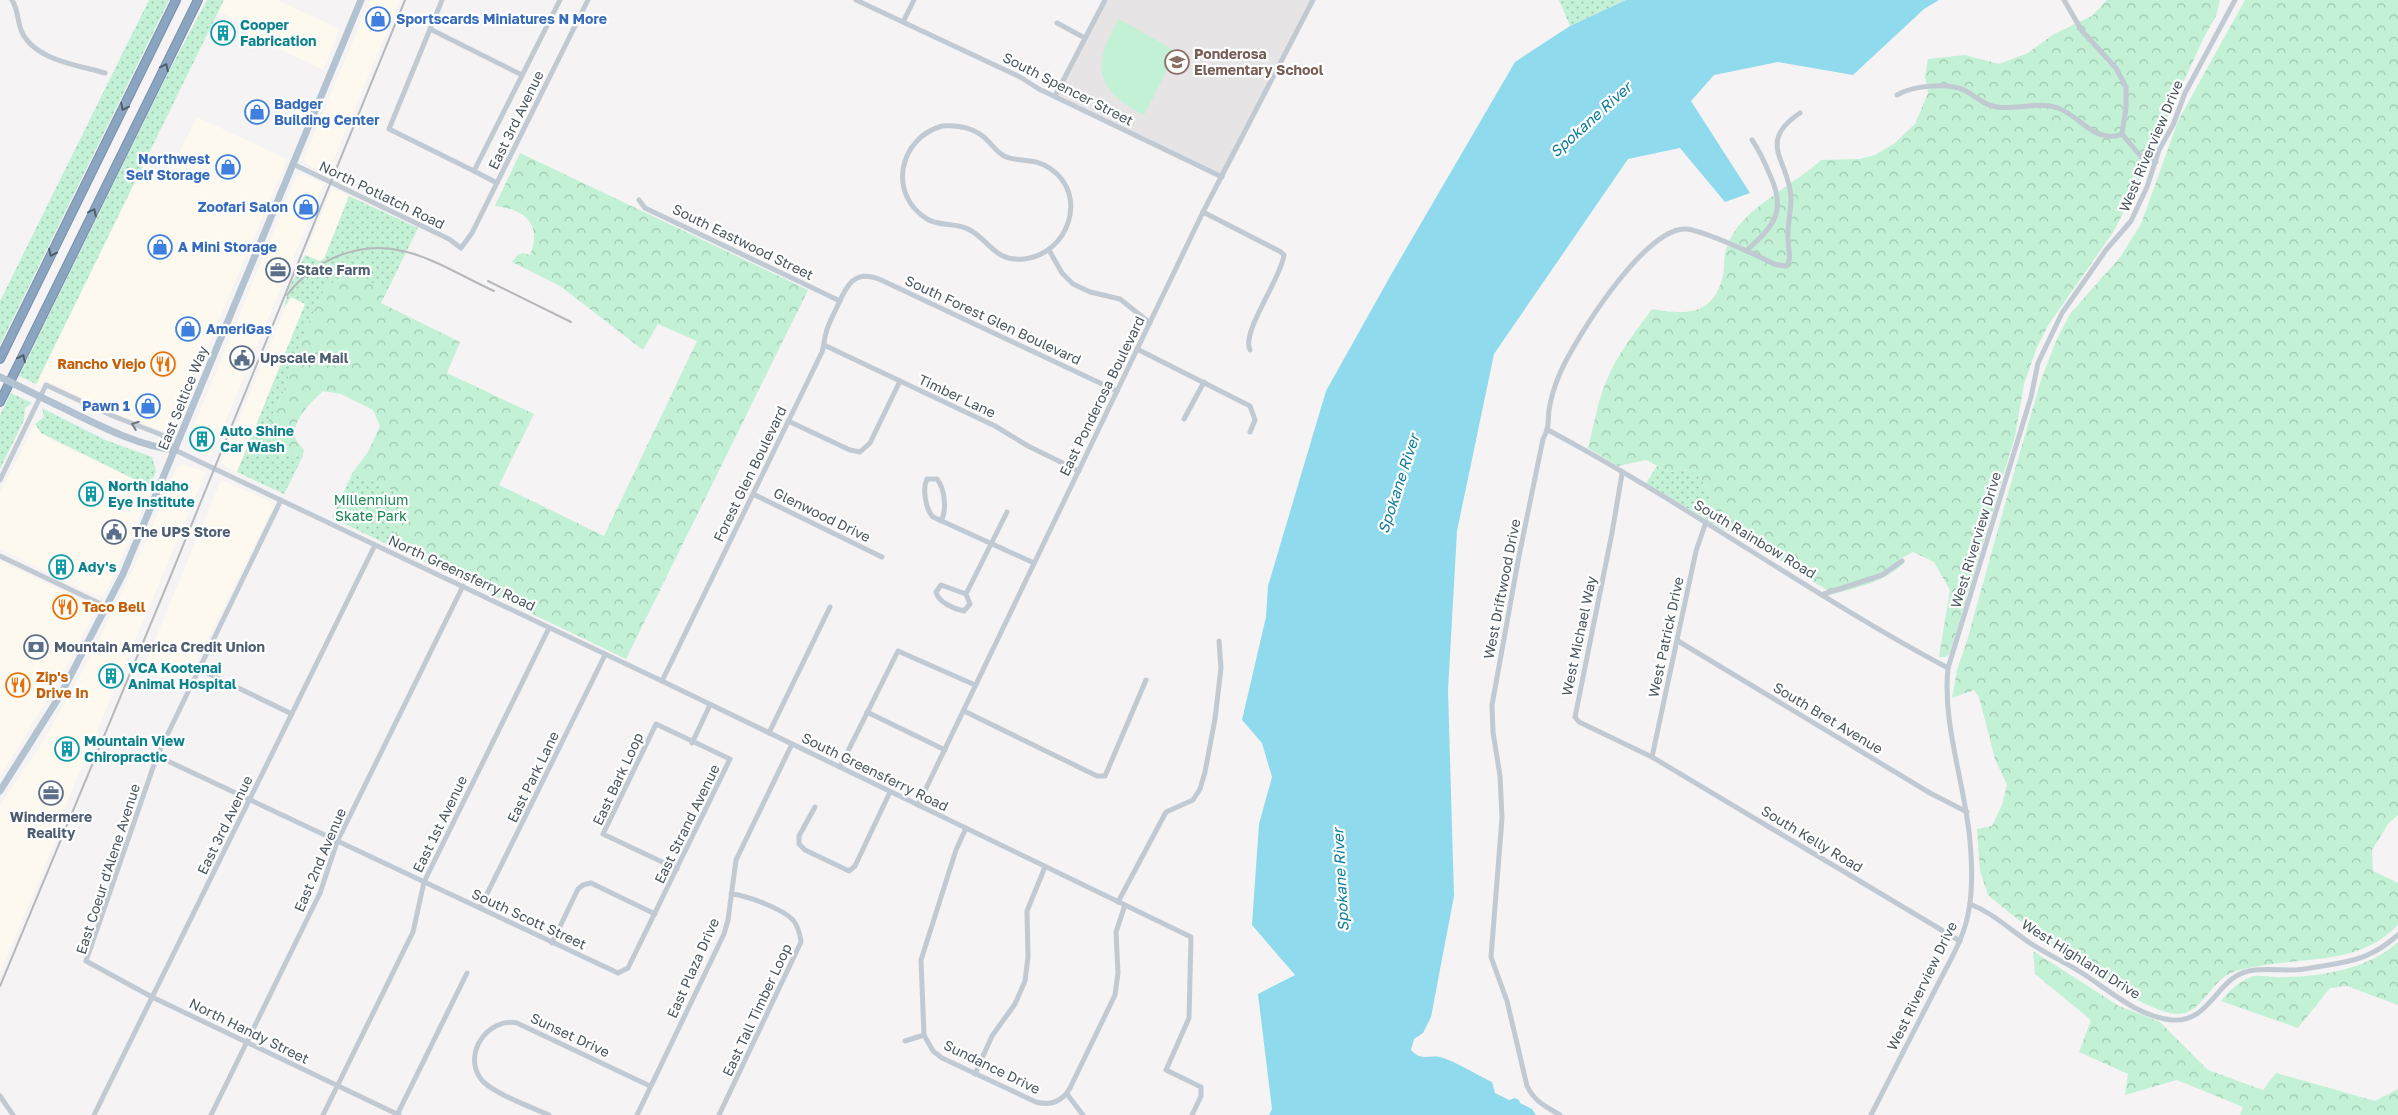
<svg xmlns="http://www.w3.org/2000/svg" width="2398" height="1115" viewBox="0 0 2398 1115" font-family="'Golos Text',sans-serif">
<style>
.commercial{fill:#fdf9ef}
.education{fill:#e6e4e5}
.grass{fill:url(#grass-dots)}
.forest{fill:url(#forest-crowns)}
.pitch{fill:#c3f1d5}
.water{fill:#90daee}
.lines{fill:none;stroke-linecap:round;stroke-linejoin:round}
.highway-casing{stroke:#7690ad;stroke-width:10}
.minor{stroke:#c1cad2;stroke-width:5}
.major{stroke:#b3c2d1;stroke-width:7}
.highway{stroke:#8ba5c1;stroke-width:8}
.rail{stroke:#b5b8bd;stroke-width:2}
.major-bridge{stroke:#b3c2d1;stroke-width:7}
.oneway{stroke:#505e6b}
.oneway2{stroke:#6e7983}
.labels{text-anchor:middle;stroke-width:4.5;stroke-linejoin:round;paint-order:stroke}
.shop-label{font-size:14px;font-weight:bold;fill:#366cbe;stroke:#fff;text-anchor:start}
.culture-label{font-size:14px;font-weight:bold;fill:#0d838f;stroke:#fff;text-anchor:start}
.education-label{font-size:14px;font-weight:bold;fill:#785e54;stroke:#fff;text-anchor:start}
.street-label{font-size:14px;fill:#4a5661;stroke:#fff}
.service-label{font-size:14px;font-weight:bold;fill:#4e5e75;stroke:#fff;text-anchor:start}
.food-label{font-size:14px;font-weight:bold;fill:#c56008;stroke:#fff;text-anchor:start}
.park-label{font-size:14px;fill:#17864f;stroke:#fff}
.water-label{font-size:15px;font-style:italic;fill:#0c7c9b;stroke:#fff}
</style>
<defs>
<pattern id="grass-dots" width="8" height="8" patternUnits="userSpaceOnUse" patternTransform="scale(1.25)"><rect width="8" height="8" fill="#c3f1d5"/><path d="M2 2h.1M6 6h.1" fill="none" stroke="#a0c6b0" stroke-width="1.8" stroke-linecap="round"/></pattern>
<pattern id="forest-crowns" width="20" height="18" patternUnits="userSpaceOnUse" patternTransform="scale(1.25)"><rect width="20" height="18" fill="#c3f1d5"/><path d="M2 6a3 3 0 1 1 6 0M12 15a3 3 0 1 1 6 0" fill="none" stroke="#a0c6b0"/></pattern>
</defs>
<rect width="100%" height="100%" fill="#f5f3f3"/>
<g class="commercial">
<polygon points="224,0 277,0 340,29 323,70 245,32 242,22 219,12"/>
<polygon points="370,0 400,0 327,175 306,164 304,158"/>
<polygon points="197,117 287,159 174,426 168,431 163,431 112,413 45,380 41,386 36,384 144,164 168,175"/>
<polygon points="303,174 324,184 211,456 193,450 189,445 189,438 296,177"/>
<polygon points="332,188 349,196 324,259 320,261 305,255"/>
<polygon points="290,297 306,304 237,472 221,463"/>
<polygon points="35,424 48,438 152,488 114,575 104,595 102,596 92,594 0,549 0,493"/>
<polygon points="182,464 206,472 78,776 57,826 61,828 0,973 0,805 42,743 91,655 143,548 176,468"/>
<polygon points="221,480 269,501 273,507 184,688 143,669"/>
<polygon points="0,561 92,605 95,611 62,676 0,776"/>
</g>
<polygon class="education" points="1105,0 1313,0 1222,177 1055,96"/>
<g class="grass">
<polygon points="149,0 169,0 0,345 0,301"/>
<polygon points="207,0 224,0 36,384 19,376 167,75"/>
<polygon points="1559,0 1626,0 1570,26"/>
<path d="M349,196l69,32 -31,63c-17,-11 -38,-18 -57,-7 -6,3 -9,13 -12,19 -9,19 -17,37 -24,57 -8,24 -15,52 -34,71l5,9 37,18 -18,36 -47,-22 68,-168 -14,-7 -7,11 4,-18 17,-35 15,6 4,-2z"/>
<polygon points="11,393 32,403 25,408 24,420 0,469 0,415"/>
<polygon points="42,408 103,439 152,457 156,471 150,487 41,433 35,424 44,417"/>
<polygon points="1657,466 1669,472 1687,470 1701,478 1712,503 1715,516 1722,524 1740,535 1722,529 1646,483"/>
<polygon points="353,472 411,499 389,545 332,518"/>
</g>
<g class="forest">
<path d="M2107,0h113l-4,16 -13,23 -66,146 -23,46 -65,93 -12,23 -13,37 -9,52 -65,217 -4,4h-7l11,-67 -16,-28 -21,-10 -13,7 4,4c-20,19 -45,24 -71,31l-111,-70 -7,-9 -3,-12 -11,-25 -14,-8 -18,2 -23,-12 -28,6 -30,-18c6,-24 10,-49 20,-71 11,-25 28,-46 44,-68 34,6 61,7 71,-33 2,-8 0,-18 3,-26 2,-8 9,-21 15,-27 22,-25 55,-40 80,-63l39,-1 15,-4 20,-12 20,-19 13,-31 -3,-17 3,-17 37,-4 34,9 29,-11 26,-19 38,-18z"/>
<path d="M2245,0h153v815l-10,9 -16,26 1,21 25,12v42c-37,37 -79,32 -126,39 -13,2 -29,4 -41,9 -20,8 -29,40 -52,41 -40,1 -158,-91 -191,-119l-8,-24 -3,-42 15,-3 10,-21 5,-20 -12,-26 -16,-62 -5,-7 -22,8 5,-28 10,-29 40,-144 34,-117 15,-39 14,-27 51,-58 20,-32 37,-103z"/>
<path d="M520,153l288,137 -182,369 -237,-114 22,-46 -58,-27 15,-20 12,-26 -7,-16 -32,-16 -18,-3c-11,11 -31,28 -28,46 1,4 6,9 9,13l-2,8 -37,-18 -6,-9c20,-19 27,-47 35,-71 7,-20 15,-39 24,-57 3,-6 6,-16 12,-19 21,-11 39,-5 57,7l-6,12 79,39 -13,31 87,41 -35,71 105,51 93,-195 -39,-17 -15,26 -83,-64 -48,-24c6,-8 8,-11 18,-7 13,-31 -6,-46 -35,-49z"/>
<path d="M2398,942v63l-51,-19 -17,2 -32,40 -77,-27c8,-10 17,-19 30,-24 8,-3 21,1 31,0 39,0 87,-8 116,-35z"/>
<polygon points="2033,951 2119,1006 2160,1022 2208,1070 2263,1090 2276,1073 2375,1101 2398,1089 2398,1115 2240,1115 2243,1107 2177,1080 2125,1095 2128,1074 2079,1052 2091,1020 2035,974"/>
</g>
<g class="pitch">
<path d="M1119,19l53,30 2,7 -30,59c-50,-25 -52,-51 -25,-96z"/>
<polygon points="348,498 366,508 368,516 365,523 359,525 340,516 338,510 343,500"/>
</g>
<path class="water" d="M1626,0h313l-15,9 -71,66 -75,-13 -64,13 -23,26 59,92 -25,9 -45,-54 -52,11 -134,195 -37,177 -9,159 6,206 -23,121 -8,16 -9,6 -3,11c10,11 17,5 29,7 13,3 39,19 52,25l3,11 14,7 6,-2 4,2 1,3 12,6 4,6h-267l3,-6 -14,-115 37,-19 -43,-50 7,-101 13,-47 -10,-34 -20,-23 24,-103 2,-31 58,-195 66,-118 123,-211 55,-36z"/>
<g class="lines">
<g class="highway-casing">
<g id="highway">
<polyline points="0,359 176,0"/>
<polyline points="0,402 198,0"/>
</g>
</g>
<g class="minor">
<path d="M12,0c6,9 5,19 9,30 12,30 57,35 84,43"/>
<polyline points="442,0 389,129 474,171"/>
<polyline points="856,0 1020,77 1039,89 1222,177"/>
<polyline points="2064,0 2082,31 2116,68 2126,87 2126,108 2122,134 2143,159 2156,162"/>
<polyline points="903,22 914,0"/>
<polyline points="1057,23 1085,38"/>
<polyline points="430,29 522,75"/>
<path d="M1897,95c15,-9 51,-13 67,-5 12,6 19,15 33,17 19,3 42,-6 61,1 22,8 38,37 64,26"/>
<polyline points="1055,96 1105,0"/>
<path d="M942,126c17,-1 34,2 46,15 5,5 9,11 16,15 15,7 31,1 47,13 38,27 17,85 -27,90 -29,3 -33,-17 -54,-29 -13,-8 -30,-3 -43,-11 -40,-25 -28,-81 15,-93z"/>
<polyline points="293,164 449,239 461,248 472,233 588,0"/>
<polyline points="497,183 474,171 560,0"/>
<polyline points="639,200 645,208 840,301"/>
<path d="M1203,212l78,40 3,3c-3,24 -43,77 -34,95"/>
<polyline points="1049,250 1062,273 1073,284 1090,292 1120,299 1150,323"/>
<path d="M1746,251c28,-25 41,-39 24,-76 -5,-12 -10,-24 -18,-35"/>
<polyline points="824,345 995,426 1028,446 1079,471"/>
<polyline points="1137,349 1250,406 1255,420 1250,432"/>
<polyline points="1184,419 1204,382"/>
<polyline points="788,421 850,450 860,452 870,443 900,381"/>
<path d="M1548,430c137,73 263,165 400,238"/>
<polyline points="1622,474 1612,533 1575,717 1579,722 1652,757 1960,941"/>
<polyline points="0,480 46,385 113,416 162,435 175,450 662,681 1191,937 1189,1018 1166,1070 1201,1087 1201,1096 1192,1115"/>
<polyline points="753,494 882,557"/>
<polyline points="281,500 157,756 86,961 152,997 399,1115"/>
<path d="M941,521c6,-11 4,-32 -4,-42h-10c-5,10 -1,31 6,38l101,46"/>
<polyline points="0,556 107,607"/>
<path d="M966,594l-25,-9 -5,7c2,10 18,17 28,19l6,-7 -4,-10 41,-82"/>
<polyline points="1824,594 1882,575 1902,561"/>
<polyline points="1678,641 1930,793 1967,812"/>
<polyline points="199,669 292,714"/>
<path d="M662,681l160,-329c2,-6 2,-13 4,-19 2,-9 7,-17 11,-26 9,-20 16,-38 42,-28l238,112"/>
<polyline points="964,711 1097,776 1105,776 1146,680"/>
<polyline points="867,712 945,750"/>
<polyline points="769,733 830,607"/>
<polyline points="692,743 710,705"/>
<polyline points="157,756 618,973 628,968 730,759 656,724 603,834 677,869"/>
<polyline points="1652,757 1696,551 1706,522"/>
<polyline points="840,767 898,651 975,685"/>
<polyline points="918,805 1203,212 1313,0"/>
<polyline points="815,807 799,836 799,844 805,850 849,871 855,866 890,792"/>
<path d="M966,828l-10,22 -35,110 3,75 9,16 9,7 94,44c15,4 26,0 34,-14l45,-93 3,-22 -2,-41 9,-27"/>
<polyline points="1118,902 1166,812 1193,800 1200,789 1205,772 1215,719 1221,668 1219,641"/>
<path d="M1970,904c23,9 39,25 60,39 16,11 35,19 52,30 27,17 56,44 90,47 41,3 44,-47 83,-50 13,-1 26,0 38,0 10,0 20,-3 30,-4 32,-5 50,-9 75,-31"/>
<polyline points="480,908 605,655"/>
<polyline points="552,943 578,889 583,885 591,883 655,914"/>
<polyline points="905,1041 924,1035"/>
<polyline points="975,1074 992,1036 1015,1004 1025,981 1028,957 1027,911 1045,867"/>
<polyline points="1067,1094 1083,1115"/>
<polyline points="0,1096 13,1115"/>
<polyline points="94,1115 375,545"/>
<polyline points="211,1115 320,893 337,842 463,586"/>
<polyline points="323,1115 413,932 424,882 549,628"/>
<polyline points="397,1115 467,973"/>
<path d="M549,1115c-16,-7 -59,-23 -68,-36 -19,-25 7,-62 36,-56l133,63"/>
<polyline points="637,1115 724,934 728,920 736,860 792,744"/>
<path d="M719,1115l82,-173c-1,-8 -3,-16 -8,-22 -10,-11 -47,-25 -62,-26"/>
<path d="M1560,1115c-15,-9 -25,-13 -33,-29l-20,-85 -16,-44 11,-139 -2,-42 -7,-44 -1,-27 27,-149 24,-117c6,-10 5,-18 6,-29 2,-13 6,-25 11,-37 15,-34 86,-148 127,-144 20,3 52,19 71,27 10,5 17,10 29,10 5,-10 1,-16 1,-26 -1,-14 3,-28 3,-42 -1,-37 -36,-55 9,-85"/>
<path d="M1871,1115c22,-43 44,-86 66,-129 12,-24 28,-49 32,-77 4,-22 3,-45 1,-68 -5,-57 -28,-117 -22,-173l83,-271 7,-34 24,-50 44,-63 25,-29 16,-34 12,-37 14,-25 12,-32 50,-93"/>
</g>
<g class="major">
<path d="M55,404c38,18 78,41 120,46"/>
<polyline points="0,791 61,694 123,574 361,0"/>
</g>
<use href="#highway" class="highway"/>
<g class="rail">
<polyline points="488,281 571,322"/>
<path d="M287,295c27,-35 72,-55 116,-44 31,7 62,27 91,40"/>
<polyline points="0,986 169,580 405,0"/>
</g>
<polyline class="major-bridge" points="0,377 55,404"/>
</g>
<defs><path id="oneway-chevron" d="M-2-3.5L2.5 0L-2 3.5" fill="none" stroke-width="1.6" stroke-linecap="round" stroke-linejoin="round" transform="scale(1.25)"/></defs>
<g class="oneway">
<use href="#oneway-chevron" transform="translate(165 67) rotate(-64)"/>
<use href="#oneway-chevron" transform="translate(124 107) rotate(116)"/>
<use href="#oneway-chevron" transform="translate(93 212) rotate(-64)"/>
<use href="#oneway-chevron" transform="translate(52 253) rotate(116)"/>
<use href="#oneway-chevron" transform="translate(22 358) rotate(-64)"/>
</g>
<use class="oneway2" href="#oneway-chevron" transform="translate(135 425) rotate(-160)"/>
<defs>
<g id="shop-ring" transform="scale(1.25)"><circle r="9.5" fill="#fff" stroke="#3f7fe0" stroke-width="1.5"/><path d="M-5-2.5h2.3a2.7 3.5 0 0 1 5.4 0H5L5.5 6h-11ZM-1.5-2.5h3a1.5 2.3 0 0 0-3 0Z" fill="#3f7fe0"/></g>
<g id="building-ring" transform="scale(1.25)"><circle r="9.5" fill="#fff" stroke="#0f9aa8" stroke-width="1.5"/><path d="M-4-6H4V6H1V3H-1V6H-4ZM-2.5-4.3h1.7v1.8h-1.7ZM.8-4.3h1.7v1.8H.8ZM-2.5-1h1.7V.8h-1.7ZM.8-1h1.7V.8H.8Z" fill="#0f9aa8"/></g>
<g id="school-ring" transform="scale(1.25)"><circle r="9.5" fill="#fff" stroke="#8d6e63" stroke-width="1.5"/><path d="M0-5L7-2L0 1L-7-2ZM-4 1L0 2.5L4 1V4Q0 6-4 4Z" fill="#8d6e63"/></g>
<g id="office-ring" transform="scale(1.25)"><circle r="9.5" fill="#fff" stroke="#5c6f8a" stroke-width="1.5"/><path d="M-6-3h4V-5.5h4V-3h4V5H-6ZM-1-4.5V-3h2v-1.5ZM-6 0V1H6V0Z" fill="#5c6f8a"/></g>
<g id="civic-ring" transform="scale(1.25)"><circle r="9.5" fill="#fff" stroke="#5c6f8a" stroke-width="1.5"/><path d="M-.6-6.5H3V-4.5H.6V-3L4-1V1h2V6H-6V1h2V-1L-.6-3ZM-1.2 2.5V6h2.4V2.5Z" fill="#5c6f8a"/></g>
<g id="restaurant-ring" transform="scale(1.25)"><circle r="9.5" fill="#fff" stroke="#e8710a" stroke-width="1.5"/><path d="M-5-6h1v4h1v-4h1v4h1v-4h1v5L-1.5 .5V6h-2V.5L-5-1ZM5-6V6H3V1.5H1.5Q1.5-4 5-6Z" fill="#e8710a"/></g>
<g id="bank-ring" transform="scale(1.25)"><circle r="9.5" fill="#fff" stroke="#5c6f8a" stroke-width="1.5"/><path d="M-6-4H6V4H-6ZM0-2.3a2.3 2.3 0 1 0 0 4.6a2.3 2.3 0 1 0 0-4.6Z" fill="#5c6f8a"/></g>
</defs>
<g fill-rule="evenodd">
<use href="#shop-ring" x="378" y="19"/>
<use href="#building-ring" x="223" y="33"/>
<use href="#school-ring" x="1177" y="62"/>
<use href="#shop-ring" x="257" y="112"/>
<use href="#shop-ring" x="228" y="167"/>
<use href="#shop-ring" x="306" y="207"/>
<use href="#shop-ring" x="160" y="247"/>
<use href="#office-ring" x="278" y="270"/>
<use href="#shop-ring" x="188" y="329"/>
<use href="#civic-ring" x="242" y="358"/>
<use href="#restaurant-ring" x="163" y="364"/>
<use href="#shop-ring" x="148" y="406"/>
<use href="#building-ring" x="202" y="439"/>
<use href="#building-ring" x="91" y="494"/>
<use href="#civic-ring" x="114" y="532"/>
<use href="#building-ring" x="61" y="567"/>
<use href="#restaurant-ring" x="65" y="607"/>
<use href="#bank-ring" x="36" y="647"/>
<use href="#building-ring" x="111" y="676"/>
<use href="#restaurant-ring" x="18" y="685"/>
<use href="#building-ring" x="67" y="749"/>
<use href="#office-ring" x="51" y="793"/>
</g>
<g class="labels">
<g class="shop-label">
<text x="396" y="24">Sportscards Miniatures N More</text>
<text x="274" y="109">Badger<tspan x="274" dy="16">Building Center</tspan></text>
<text x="210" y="164" text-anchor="end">Northwest<tspan x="210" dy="16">Self Storage</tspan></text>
<text x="288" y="212" text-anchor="end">Zoofari Salon</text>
<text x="178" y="252">A Mini Storage</text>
<text x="206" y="334">AmeriGas</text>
<text x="130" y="411" text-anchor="end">Pawn 1</text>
</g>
<g class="culture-label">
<text x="240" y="30">Cooper<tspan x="240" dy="16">Fabrication</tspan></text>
<text x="220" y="436">Auto Shine<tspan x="220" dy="16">Car Wash</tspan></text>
<text x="108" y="491">North Idaho<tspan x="108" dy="16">Eye Institute</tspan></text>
<text x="78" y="572">Ady's</text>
<text x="128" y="673">VCA Kootenai<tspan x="128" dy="16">Animal Hospital</tspan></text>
<text x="84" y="746">Mountain View<tspan x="84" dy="16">Chiropractic</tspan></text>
</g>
<g class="education-label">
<text x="1194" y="59">Ponderosa<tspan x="1194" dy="16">Elementary School</tspan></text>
</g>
<g class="street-label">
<text transform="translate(1068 89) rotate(27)" y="5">South Spencer Street</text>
<text transform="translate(516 120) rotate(-64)" y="5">East 3rd Avenue</text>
<text transform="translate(2151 146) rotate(-67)" y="5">West Riverview Drive</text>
<text transform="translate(382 195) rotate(26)" y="5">North Potlatch Road</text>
<text transform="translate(743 242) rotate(26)" y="5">South Eastwood Street</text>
<text transform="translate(993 320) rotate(25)" y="5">South Forest Glen Boulevard</text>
<text transform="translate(957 396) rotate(25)" y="5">Timber Lane</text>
<text transform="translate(1102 396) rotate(-64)" y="5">East Ponderosa Boulevard</text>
<text transform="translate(183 398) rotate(-68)" y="5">East Seltice Way</text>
<text transform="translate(750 474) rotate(-64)" y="5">Forest Glen Boulevard</text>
<text transform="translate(822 515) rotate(26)" y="5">Glenwood Drive</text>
<text transform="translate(1755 539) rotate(31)" y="5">South Rainbow Road</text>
<text transform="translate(1976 540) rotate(-73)" y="5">West Riverview Drive</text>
<text transform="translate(462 573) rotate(25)" y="5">North Greensferry Road</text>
<text transform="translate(1502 589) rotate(-79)" y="5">West Driftwood Drive</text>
<text transform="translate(1579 636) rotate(-78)" y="5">West Michael Way</text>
<text transform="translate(1666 637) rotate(-78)" y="5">West Patrick Drive</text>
<text transform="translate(1828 718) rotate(31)" y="5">South Bret Avenue</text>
<text transform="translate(875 772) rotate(26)" y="5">South Greensferry Road</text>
<text transform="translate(533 777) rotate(-64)" y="5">East Park Lane</text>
<text transform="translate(618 779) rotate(-65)" y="5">East Bark Loop</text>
<text transform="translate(440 824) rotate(-64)" y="5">East 1st Avenue</text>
<text transform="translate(687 824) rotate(-64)" y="5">East Strand Avenue</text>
<text transform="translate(225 825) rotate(-64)" y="5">East 3rd Avenue</text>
<text transform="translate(1812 839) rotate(31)" y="5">South Kelly Road</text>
<text transform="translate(320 860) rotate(-67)" y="5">East 2nd Avenue</text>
<text transform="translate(108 869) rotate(-72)" y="5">East Coeur d'Alene Avenue</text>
<text transform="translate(529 919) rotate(25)" y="5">South Scott Street</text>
<text transform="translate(2081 959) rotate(32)" y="5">West Highland Drive</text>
<text transform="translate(693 968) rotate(-66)" y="5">East Plaza Drive</text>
<text transform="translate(1922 986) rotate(-64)" y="5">West Riverview Drive</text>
<text transform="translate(757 1010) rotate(-65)" y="5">East Tall Timber Loop</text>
<text transform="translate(249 1031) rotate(26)" y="5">North Handy Street</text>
<text transform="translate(570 1035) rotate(25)" y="5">Sunset Drive</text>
<text transform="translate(992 1067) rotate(26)" y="5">Sundance Drive</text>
</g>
<g class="service-label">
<text x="296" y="275">State Farm</text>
<text x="260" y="363">Upscale Mail</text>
<text x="132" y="537">The UPS Store</text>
<text x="54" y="652">Mountain America Credit Union</text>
<text x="51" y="822" text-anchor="middle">Windermere<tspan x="51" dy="16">Reality</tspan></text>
</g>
<g class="food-label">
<text x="146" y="369" text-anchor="end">Rancho Viejo</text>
<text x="82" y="612">Taco Bell</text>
<text x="36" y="682">Zip's<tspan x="36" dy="16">Drive In</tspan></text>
</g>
<g class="park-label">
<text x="371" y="505">Millennium<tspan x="371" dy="16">Skate Park</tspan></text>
</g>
<g class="water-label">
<text transform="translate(1591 120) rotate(-42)" y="5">Spokane River</text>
<text transform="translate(1399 484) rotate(-72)" y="5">Spokane River</text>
<text transform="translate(1341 880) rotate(-93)" y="5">Spokane River</text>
</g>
</g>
</svg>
